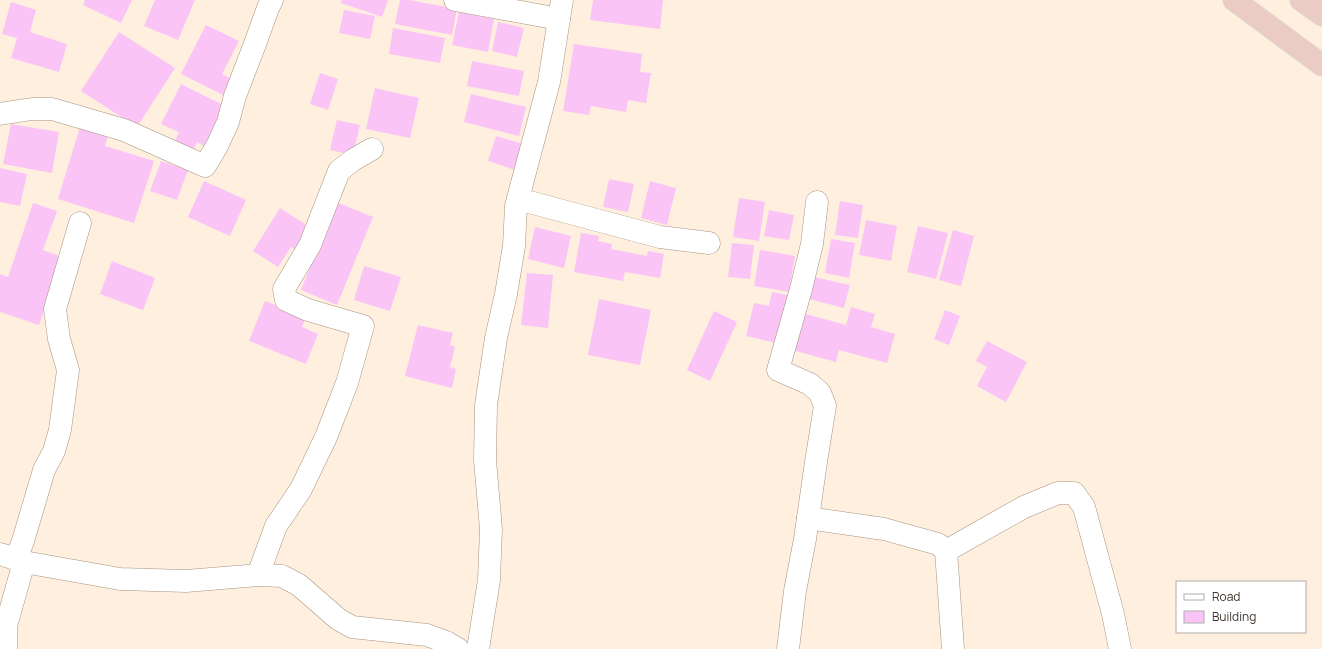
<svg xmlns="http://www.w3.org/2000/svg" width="1322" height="649" viewBox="0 0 1322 649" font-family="Manrope,sans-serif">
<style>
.building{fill:#fac5f6}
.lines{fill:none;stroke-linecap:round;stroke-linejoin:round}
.minor-casing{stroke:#a79481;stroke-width:23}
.highway-casing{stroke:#dcdbd9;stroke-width:23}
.minor{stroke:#fff;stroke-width:22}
.highway{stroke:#ebccc5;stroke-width:22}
</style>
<rect width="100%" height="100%" fill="#ffefde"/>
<g class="building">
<polygon points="85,0 132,0 121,23 83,5"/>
<polygon points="155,0 195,0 178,40 144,26"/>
<polygon points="342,0 388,0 382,17 341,3"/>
<polygon points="400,0 409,0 457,9 452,35 395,24"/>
<polygon points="593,0 663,0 660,29 590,20"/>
<polygon points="11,2 36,10 30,32 67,44 59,72 11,58 17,38 2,34"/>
<polygon points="344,10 375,16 370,39 339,33"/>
<polygon points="459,12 494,19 488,52 452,45"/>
<polygon points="498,22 524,28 517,57 492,51"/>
<polygon points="206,25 239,41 222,74 231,79 223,95 181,74"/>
<polygon points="393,28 445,38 440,63 389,54"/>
<polygon points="119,32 175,68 137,127 81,91"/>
<polygon points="574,44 642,54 640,72 651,73 646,103 628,100 626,112 591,106 589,115 563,111"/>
<polygon points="472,61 524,71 519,96 467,86"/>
<polygon points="320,73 338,79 328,110 310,104"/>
<polygon points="181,84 225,106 205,147 197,142 192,153 174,143 179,132 161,124"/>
<polygon points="375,88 419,98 410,138 366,129"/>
<polygon points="471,94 526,107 519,136 464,122"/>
<polygon points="337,120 360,125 353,155 330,150"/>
<polygon points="11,124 59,132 52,173 3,164"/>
<polygon points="80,127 108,136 105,146 154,161 134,223 58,199"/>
<polygon points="496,136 523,144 515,170 488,161"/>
<polygon points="161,161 188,170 177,200 150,191"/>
<polygon points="0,168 27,174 20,206 0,202"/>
<polygon points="609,179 634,184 628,212 603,207"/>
<polygon points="204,181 246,200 230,236 188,217"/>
<polygon points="650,181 676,188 667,225 641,218"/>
<polygon points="739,198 765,202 759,241 733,237"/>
<polygon points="840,201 863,205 858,238 835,235"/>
<polygon points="336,202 373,217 337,305 301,290"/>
<polygon points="33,203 57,211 43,250 62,257 39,325 0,312 0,274 8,277"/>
<polygon points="280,208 305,224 310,238 300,253 291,247 278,267 253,251"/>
<polygon points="769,210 794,215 789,240 764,236"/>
<polygon points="866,220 897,226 891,261 859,255"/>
<polygon points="918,226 948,233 936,279 907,272"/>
<polygon points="535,227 571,236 564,268 528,259"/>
<polygon points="953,230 974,236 961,286 939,280"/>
<polygon points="581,233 599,236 598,241 612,244 611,249 647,256 648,251 664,254 660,278 625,272 623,281 574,272"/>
<polygon points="831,239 855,243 849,278 825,273"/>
<polygon points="732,243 754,245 750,279 728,277"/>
<polygon points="760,250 795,256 789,292 754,286"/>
<polygon points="112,261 155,278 143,310 100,294"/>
<polygon points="364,266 401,277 390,311 354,300"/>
<polygon points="527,273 553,275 548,328 521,325"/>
<polygon points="814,277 850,285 844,308 809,299"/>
<polygon points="772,292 792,296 780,344 746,336 754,303 769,306"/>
<polygon points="599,299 651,310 640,365 588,355"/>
<polygon points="265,301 306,317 302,327 318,334 306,364 249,341"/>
<polygon points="851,307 875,314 871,327 895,334 887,363 839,350 836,362 792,350 802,313 846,325"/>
<polygon points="945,310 960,316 949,345 934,339"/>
<polygon points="714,311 737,322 710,381 687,370"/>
<polygon points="418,325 453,333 450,345 455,347 450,367 456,369 452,388 405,376"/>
<polygon points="987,341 1027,362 1006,402 977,386 987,367 976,361"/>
</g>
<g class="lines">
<g class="minor-casing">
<g id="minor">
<polyline points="455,0 559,19"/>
<polyline points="0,114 32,109 52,109 124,130 205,166 217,146 228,122 235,96 255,44 268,8 272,0"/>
<polyline points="518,199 660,237 709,243"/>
<polyline points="808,518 884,529 938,544 946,551 953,649"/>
<polyline points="946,551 1024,507 1058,493 1074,493 1084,507 1113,614 1120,649"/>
<polyline points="0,554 24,562 120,579 186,581 258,575 282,576 299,585 338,619 352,627 427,635 446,642 458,649"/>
<polyline points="16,559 23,541 44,470 54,451 60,430 68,370 59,339 55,309 80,223"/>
<polyline points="258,575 276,526 301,489 326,437 347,383 363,326 308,310 286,300 284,289 310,245 339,171 353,160 372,149"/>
<polyline points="6,649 6,626 24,562"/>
<polyline points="478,649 489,580 491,529 485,460 486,405 496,338 506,294 514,246 516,206 549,82 562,0"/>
<polyline points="788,649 795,591 805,539 816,462 825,406 820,393 810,384 778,370 801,289 812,244 817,202"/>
</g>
</g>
<g class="highway-casing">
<g id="highway">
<polyline points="1234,0 1322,65"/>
<polyline points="1301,0 1322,15"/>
</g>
</g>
<use href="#minor" class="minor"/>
<use href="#highway" class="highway"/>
</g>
<rect x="1176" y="581" width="130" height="52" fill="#ffffff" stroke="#b1aeab"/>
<rect x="1184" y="594" width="20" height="6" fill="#ffffff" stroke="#b1aeab"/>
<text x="1212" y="601" font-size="12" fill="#3d352d">Road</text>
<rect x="1184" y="611" width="20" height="12" fill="#fac5f6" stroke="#b1aeab"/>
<text x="1212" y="621" font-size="12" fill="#3d352d">Building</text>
</svg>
